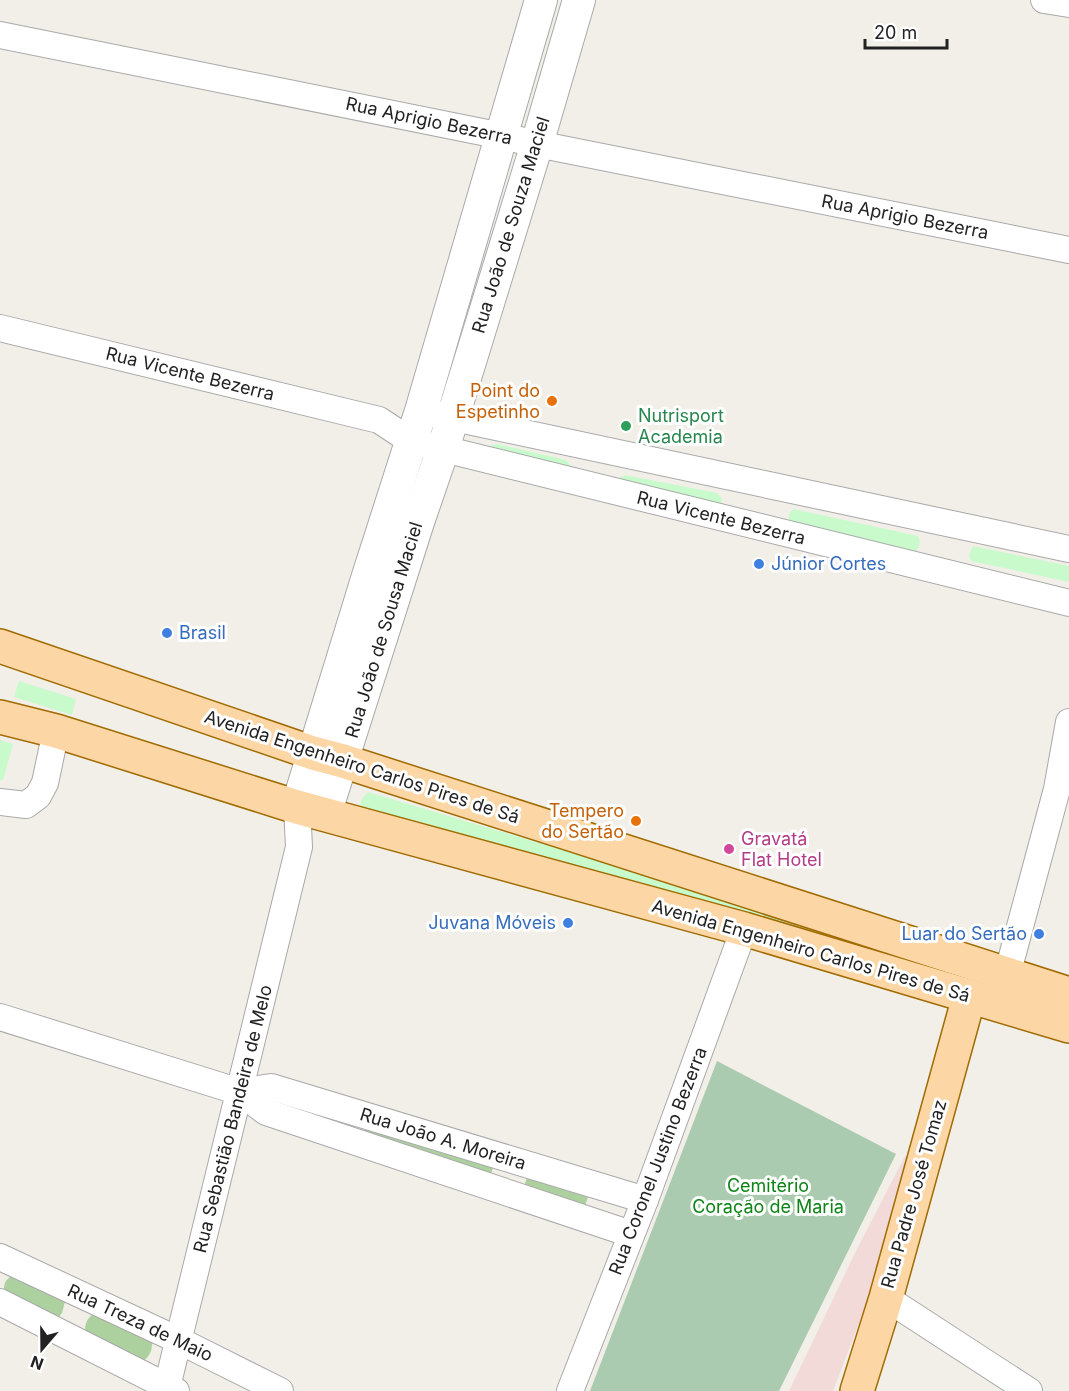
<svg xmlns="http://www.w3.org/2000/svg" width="1069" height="1391" viewBox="0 0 1069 1391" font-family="Inter,sans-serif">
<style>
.commercial{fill:#f2dad9}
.forest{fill:#add19e}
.cemetery{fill:#aacbaf}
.park{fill:#c8facc}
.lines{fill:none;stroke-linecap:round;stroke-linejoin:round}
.minor-casing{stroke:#a9a9a9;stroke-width:28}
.tertiary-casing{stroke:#a9a9a9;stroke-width:34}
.primary-casing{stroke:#a06b00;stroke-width:36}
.minor{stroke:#fff;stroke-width:26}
.tertiary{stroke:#fff;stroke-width:32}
.primary{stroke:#fcd6a4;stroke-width:33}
.food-dot{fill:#e8710a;stroke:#fff;stroke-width:2}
.leisure-dot{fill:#2e9e5b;stroke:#fff;stroke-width:2}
.shop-dot{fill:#3f7fe0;stroke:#fff;stroke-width:2}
.hotel-dot{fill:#d1479c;stroke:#fff;stroke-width:2}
.labels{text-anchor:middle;stroke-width:6;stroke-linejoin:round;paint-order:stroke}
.street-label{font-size:18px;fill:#222;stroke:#fff}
.food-label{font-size:18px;fill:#c56008;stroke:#fff;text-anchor:end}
.leisure-label{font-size:18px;fill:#27864d;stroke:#fff;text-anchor:start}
.shop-label{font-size:18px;fill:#366cbe;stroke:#fff;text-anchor:start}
.hotel-label{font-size:18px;fill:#b23c85;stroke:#fff;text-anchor:start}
.park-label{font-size:18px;fill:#0c8416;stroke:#fff}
</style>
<rect width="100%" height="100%" fill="#f2efe9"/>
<polygon class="commercial" points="905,1156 920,1164 833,1391 789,1391 856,1251"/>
<g class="forest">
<polygon points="365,1129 493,1168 490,1177 363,1136"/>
<polygon points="527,1178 588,1197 584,1209 523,1189"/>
<path d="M11,1276l54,26 -3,11 -4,5 -54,-29c0,-6 2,-9 7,-13z"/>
<path d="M93,1314l59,29c0,8 -2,12 -8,18l-59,-30c0,-8 2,-12 8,-17z"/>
</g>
<polygon class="cemetery" points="717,1061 896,1154 779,1391 590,1391"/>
<g class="park">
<polygon points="497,444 566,460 570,465 568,471 489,455 490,446"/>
<polygon points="625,475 717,493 722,499 721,505 618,486 620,478"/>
<path d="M793,509l125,27c3,6 2,9 -2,15l-126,-28c-2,-6 -2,-9 3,-14z"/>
<polygon points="973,546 1069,566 1069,582 971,561 969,555"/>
<polygon points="19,681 76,699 72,715 14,697"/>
<polygon points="0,740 13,744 3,780 0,780"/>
<polygon points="368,792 761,909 1069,1009 363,811 360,807 361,800"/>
</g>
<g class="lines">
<g class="minor-casing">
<g id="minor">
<polyline points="1044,0 1069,4"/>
<polyline points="0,35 502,136 537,144 1069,250"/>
<polyline points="0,328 379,420 411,441 1069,603"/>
<polyline points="435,414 1069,549"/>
<polyline points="0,802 26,805 38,796 45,783 56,731"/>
<polyline points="1007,975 1057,789 1069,722"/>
<polyline points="0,1017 240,1092 266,1112 631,1234"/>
<polyline points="240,1092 271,1087 645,1200"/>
<polyline points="0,1257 178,1340 280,1391"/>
<polyline points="886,1298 1029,1391"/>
<polyline points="0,1302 176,1391"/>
<polyline points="166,1391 299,847 297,807"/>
<polyline points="570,1391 645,1200 744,929"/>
</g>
</g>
<g class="tertiary-casing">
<g id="tertiary">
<polyline points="297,807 368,576 421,411 541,0"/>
<polyline points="325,814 418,522 443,449 537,144 579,0"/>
</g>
</g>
<g class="primary-casing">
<g id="primary">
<polyline points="0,646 313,753 343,761 1069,994"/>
<polyline points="0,717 56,731 297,807 744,929 1069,1026"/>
<polyline points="857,1391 886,1298 969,997"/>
</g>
</g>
<use href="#minor" class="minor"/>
<use href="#tertiary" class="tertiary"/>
<use href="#primary" class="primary"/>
</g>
<g class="food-dot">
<circle cx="552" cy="401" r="6"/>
<circle cx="636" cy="821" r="6"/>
</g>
<circle class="leisure-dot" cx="626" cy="426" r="6"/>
<g class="shop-dot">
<circle cx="759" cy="564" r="6"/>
<circle cx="167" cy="633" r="6"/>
<circle cx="568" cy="923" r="6"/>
<circle cx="1039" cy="934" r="6"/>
</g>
<circle class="hotel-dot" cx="729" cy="849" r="6"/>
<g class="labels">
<g class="street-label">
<text transform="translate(429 121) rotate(12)" y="6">Rua Aprigio Bezerra</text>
<text transform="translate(905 217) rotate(11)" y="6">Rua Aprigio Bezerra</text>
<text transform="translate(511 225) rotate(-73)" y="6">Rua João de Souza Maciel</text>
<text transform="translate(190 374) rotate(14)" y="6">Rua Vicente Bezerra</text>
<text transform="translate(721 518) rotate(14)" y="6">Rua Vicente Bezerra</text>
<text transform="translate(384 630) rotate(-73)" y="6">Rua João de Sousa Maciel</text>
<text transform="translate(362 767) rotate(18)" y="6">Avenida Engenheiro Carlos Pires de Sá</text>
<text transform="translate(811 951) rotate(16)" y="6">Avenida Engenheiro Carlos Pires de Sá</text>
<text transform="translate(233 1119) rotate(-76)" y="6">Rua Sebastião Bandeira de Melo</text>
<text transform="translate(443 1139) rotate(17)" y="6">Rua João A. Moreira</text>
<text transform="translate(658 1161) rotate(-69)" y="6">Rua Coronel Justino Bezerra</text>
<text transform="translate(914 1194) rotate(-74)" y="6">Rua Padre José Tomaz</text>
<text transform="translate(140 1323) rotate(25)" y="6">Rua Treza de Maio</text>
</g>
<g class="food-label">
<text x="540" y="397">Point do<tspan x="540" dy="21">Espetinho</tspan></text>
<text x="624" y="817">Tempero<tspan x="624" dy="21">do Sertão</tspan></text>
</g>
<g class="leisure-label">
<text x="638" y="422">Nutrisport<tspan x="638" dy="21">Academia</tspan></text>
</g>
<g class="shop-label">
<text x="771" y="570">Júnior Cortes</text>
<text x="179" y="639">Brasil</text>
<text x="556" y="929" text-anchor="end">Juvana Móveis</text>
<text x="1027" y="940" text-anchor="end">Luar do Sertão</text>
</g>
<g class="hotel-label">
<text x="741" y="845">Gravatá<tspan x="741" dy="21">Flat Hotel</tspan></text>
</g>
<g class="park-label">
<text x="768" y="1192">Cemitério<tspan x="768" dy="21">Coração de Maria</tspan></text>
</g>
</g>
<g transform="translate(42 1349) rotate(200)" stroke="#ffffff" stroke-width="4.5" paint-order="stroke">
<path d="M0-4.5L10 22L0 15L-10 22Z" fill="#222222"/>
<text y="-9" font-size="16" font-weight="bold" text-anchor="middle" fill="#222222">N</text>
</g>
<path d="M865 39v9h82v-9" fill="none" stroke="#222222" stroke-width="3"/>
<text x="874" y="39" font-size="18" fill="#222222" stroke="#ffffff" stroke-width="4.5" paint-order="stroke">20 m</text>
</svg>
